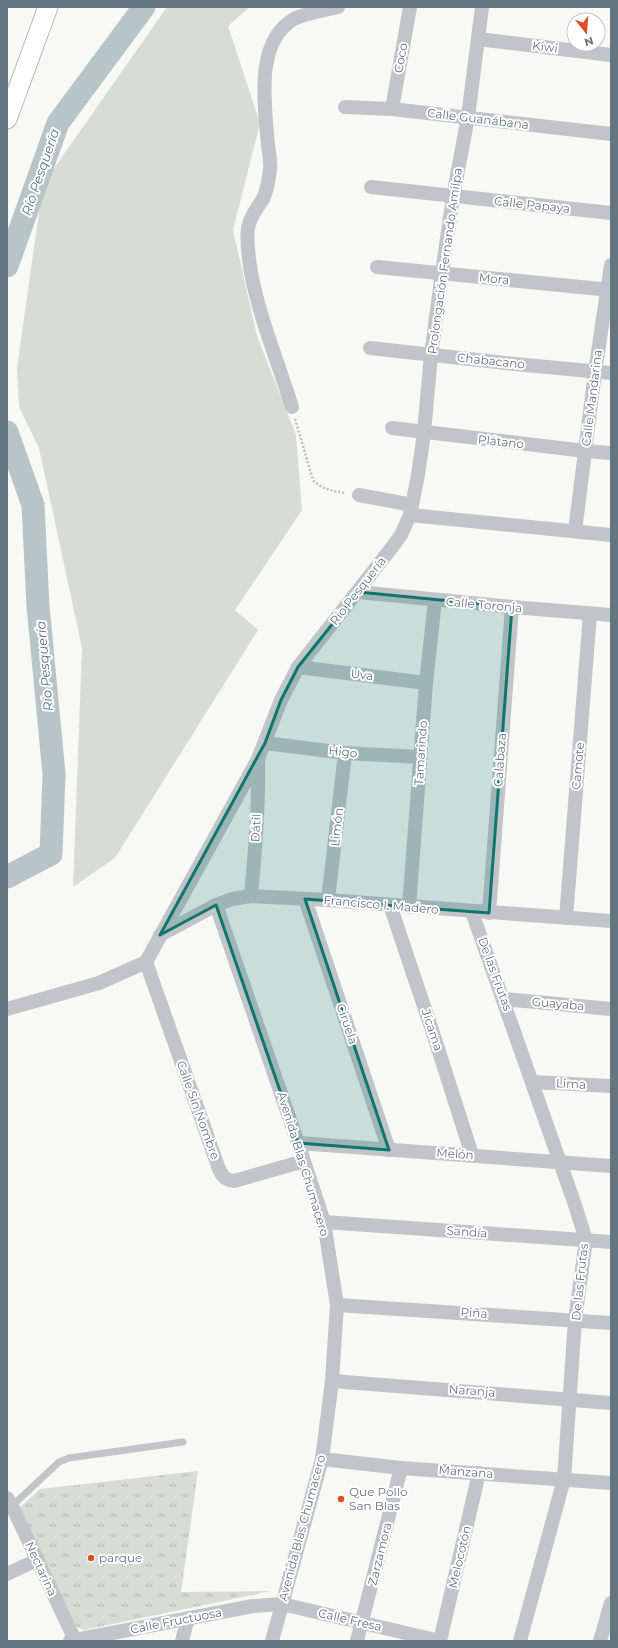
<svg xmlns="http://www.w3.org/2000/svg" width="618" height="1648" viewBox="0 0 618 1648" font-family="Montserrat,sans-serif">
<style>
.green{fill:#d8ddd4}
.park{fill:url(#park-tufts)}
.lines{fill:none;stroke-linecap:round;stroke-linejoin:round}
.river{stroke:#b8c5c8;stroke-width:23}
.secondary-casing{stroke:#b3b9bd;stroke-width:21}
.path{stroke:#bbbec0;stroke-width:2.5;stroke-dasharray:2 2;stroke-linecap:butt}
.lane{stroke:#c1c5c9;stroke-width:7}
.street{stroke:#c1c5c9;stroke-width:14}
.secondary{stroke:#fff;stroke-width:19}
.marked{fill:#0f766e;fill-opacity:0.2;stroke:#0f766e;stroke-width:3;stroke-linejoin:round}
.poi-dot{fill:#e34a29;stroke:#fff;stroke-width:1.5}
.labels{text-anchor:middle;stroke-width:4;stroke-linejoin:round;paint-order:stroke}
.street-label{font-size:12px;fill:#637580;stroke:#fff}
.poi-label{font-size:12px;fill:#637580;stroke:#fff;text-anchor:start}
.water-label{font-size:13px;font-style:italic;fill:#5e747b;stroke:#fff}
</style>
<defs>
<pattern id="park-tufts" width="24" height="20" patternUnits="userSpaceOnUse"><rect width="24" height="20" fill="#d8ddd4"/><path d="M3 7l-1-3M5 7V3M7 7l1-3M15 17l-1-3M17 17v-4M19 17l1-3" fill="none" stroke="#b3b8b1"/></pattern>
</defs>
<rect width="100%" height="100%" fill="#f8f8f5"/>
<polygon class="green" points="167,7 250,7 228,26 260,123 233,230 257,336 296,435 302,510 235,610 258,630 115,858 73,887 82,648 39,448 19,407 17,368 43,184"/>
<polygon class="park" points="198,1471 181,1592 271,1591 84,1630 77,1627 16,1511 40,1489"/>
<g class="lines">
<g class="river">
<polyline points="7,266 58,123 144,7"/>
<polyline points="7,432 33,505 38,606 54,774 51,854 7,877"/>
</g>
<g class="secondary-casing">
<polyline id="secondary" points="7,119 48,7"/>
</g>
<path class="path" d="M295,419l18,61c10,10 20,11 33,13"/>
<polyline class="lane" points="12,1506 59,1462 69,1458 183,1442"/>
<g class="street">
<polyline points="478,39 611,55"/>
<polyline points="345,107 392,109 611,134"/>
<polyline points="392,109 410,7"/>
<polyline points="371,187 611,213"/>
<polyline points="377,267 611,290"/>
<polyline points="370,348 515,364 611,373"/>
<path d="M292,407c-14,-45 -32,-88 -41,-134 -2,-15 -5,-29 -3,-45 2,-11 9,-20 15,-29 4,-9 6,-20 7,-30 1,-7 -1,-16 -2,-24 -3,-39 -14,-103 26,-126 11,-6 31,-9 44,-12"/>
<polyline points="392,428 585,451 611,453"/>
<polyline points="359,495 412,505"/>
<polyline points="410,515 611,535"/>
<polyline points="575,531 595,372 611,265"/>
<polyline points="358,592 512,607 611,615"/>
<polyline points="298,667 426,683"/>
<polyline points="265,743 345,753 420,757"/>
<path d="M251,896c4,-45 8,-91 7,-137"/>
<polyline points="305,899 389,1150"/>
<polyline points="328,900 345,753"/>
<polyline points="216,905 298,1143 324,1222 337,1305 332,1381 322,1459 272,1641"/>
<polyline points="390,905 433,1033 472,1155"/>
<polyline points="409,907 426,683 435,600"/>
<polyline points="472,912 575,1205 586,1240 575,1320 564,1479 520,1641"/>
<polyline points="489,913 512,607"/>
<polyline points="566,918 590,614"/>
<polyline points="160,935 216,905 232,899 251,896 328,900 611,921"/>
<polyline points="146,962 258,759 281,700 298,667 393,546 401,535 410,515 418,475 424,433 431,355 442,273 453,197 468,117 482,7"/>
<path d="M146,962l73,207c4,8 6,11 15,12l70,-20"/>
<polyline points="504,999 611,1009"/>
<polyline points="7,1009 99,983 146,962"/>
<polyline points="532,1082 611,1086"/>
<polyline points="298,1143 611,1166"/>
<polyline points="324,1222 611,1242"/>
<polyline points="337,1305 611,1323"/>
<polyline points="332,1381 611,1403"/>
<polyline points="322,1459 401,1468 611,1483"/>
<polyline points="7,1498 12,1506 75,1640"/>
<polyline points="7,1574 37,1560"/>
<polyline points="70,1641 253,1606 282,1604 440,1641"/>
<polyline points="182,1641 188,1618"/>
<polyline points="357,1641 401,1468"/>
<polyline points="440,1641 479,1473"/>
<polyline points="600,1641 611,1603"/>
</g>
<use href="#secondary" class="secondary"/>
</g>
<path class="marked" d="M358,592l154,15 -23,306 -184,-14 84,251 -91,-7 -82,-238 -56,30 105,-192 16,-43 17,-33z"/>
<g class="poi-dot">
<circle cx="341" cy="1499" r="4"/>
<circle cx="91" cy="1558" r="4"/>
</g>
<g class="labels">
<g class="street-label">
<text transform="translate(545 47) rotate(7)" y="4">Kiwi</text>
<text transform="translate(401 58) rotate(-80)" y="4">Coco</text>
<text transform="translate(478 119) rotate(7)" y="4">Calle Guanábana</text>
<text transform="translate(532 205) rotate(6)" y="4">Calle Papaya</text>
<text transform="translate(445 261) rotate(-82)" y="4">Prolongación Fernando Amilpa</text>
<text transform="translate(494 279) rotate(6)" y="4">Mora</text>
<text transform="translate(491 361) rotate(6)" y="4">Chabacano</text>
<text transform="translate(592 398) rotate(-83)" y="4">Calle Mandarina</text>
<text transform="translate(501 442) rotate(6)" y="4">Plátano</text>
<text transform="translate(358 591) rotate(-52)" y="4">Río Pesquería</text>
<text transform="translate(484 605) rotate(5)" y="4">Calle Toronja</text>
<text transform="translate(362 675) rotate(7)" y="4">Uva</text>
<text transform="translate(343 752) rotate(6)" y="4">Higo</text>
<text transform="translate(421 753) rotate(-86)" y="4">Tamarindo</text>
<text transform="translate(500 760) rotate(-86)" y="4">Calabaza</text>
<text transform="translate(578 766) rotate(-85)" y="4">Camote</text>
<text transform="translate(337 827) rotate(-84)" y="4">Limón</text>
<text transform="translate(256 828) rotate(-87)" y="4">Dátil</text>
<text transform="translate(381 905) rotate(5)" y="4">Francisco I. Madero</text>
<text transform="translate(495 974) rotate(70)" y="4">De las Frutas</text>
<text transform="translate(558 1004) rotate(5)" y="4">Guayaba</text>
<text transform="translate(347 1024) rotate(71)" y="4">Ciruela</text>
<text transform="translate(432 1030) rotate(72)" y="4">Jícama</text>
<text transform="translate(571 1084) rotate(3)" y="4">Lima</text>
<text transform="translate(198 1110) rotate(70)" y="4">Calle Sin Nombre</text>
<text transform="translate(455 1154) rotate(4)" y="4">Melón</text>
<text transform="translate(303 1164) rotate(73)" y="4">Avenida Blas Chumacero</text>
<text transform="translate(467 1232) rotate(4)" y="4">Sandía</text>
<text transform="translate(580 1282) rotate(-84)" y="4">De las Frutas</text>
<text transform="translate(474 1313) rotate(4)" y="4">Piña</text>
<text transform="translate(472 1391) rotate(4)" y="4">Naranja</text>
<text transform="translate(466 1472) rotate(4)" y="4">Manzana</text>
<text transform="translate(302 1528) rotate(-75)" y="4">Avenida Blas Chumacero</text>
<text transform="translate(380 1554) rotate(-76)" y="4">Zarzamora</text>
<text transform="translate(460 1557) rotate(-77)" y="4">Melocotón</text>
<text transform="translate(41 1569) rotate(65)" y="4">Nectarina</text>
<text transform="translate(350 1620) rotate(13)" y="4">Calle Fresa</text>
<text transform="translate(176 1621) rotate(-11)" y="4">Calle Fructuosa</text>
</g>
<g class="poi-label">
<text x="349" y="1496">Que Pollo<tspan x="349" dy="14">San Blas</tspan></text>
<text x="99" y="1562">parque</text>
</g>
<g class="water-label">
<text transform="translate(40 172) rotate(-71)" y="5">Río Pesquería</text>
<text transform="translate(44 666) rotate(-95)" y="5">Río Pesquería</text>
</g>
</g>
<rect width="618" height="1648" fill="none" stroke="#637580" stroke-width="16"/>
<g transform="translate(586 32) rotate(163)"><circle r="19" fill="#ffffff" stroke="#c1c8cc"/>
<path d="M0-3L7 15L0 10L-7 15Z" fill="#e34a29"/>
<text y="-6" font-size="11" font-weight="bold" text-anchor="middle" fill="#637580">N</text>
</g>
</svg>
